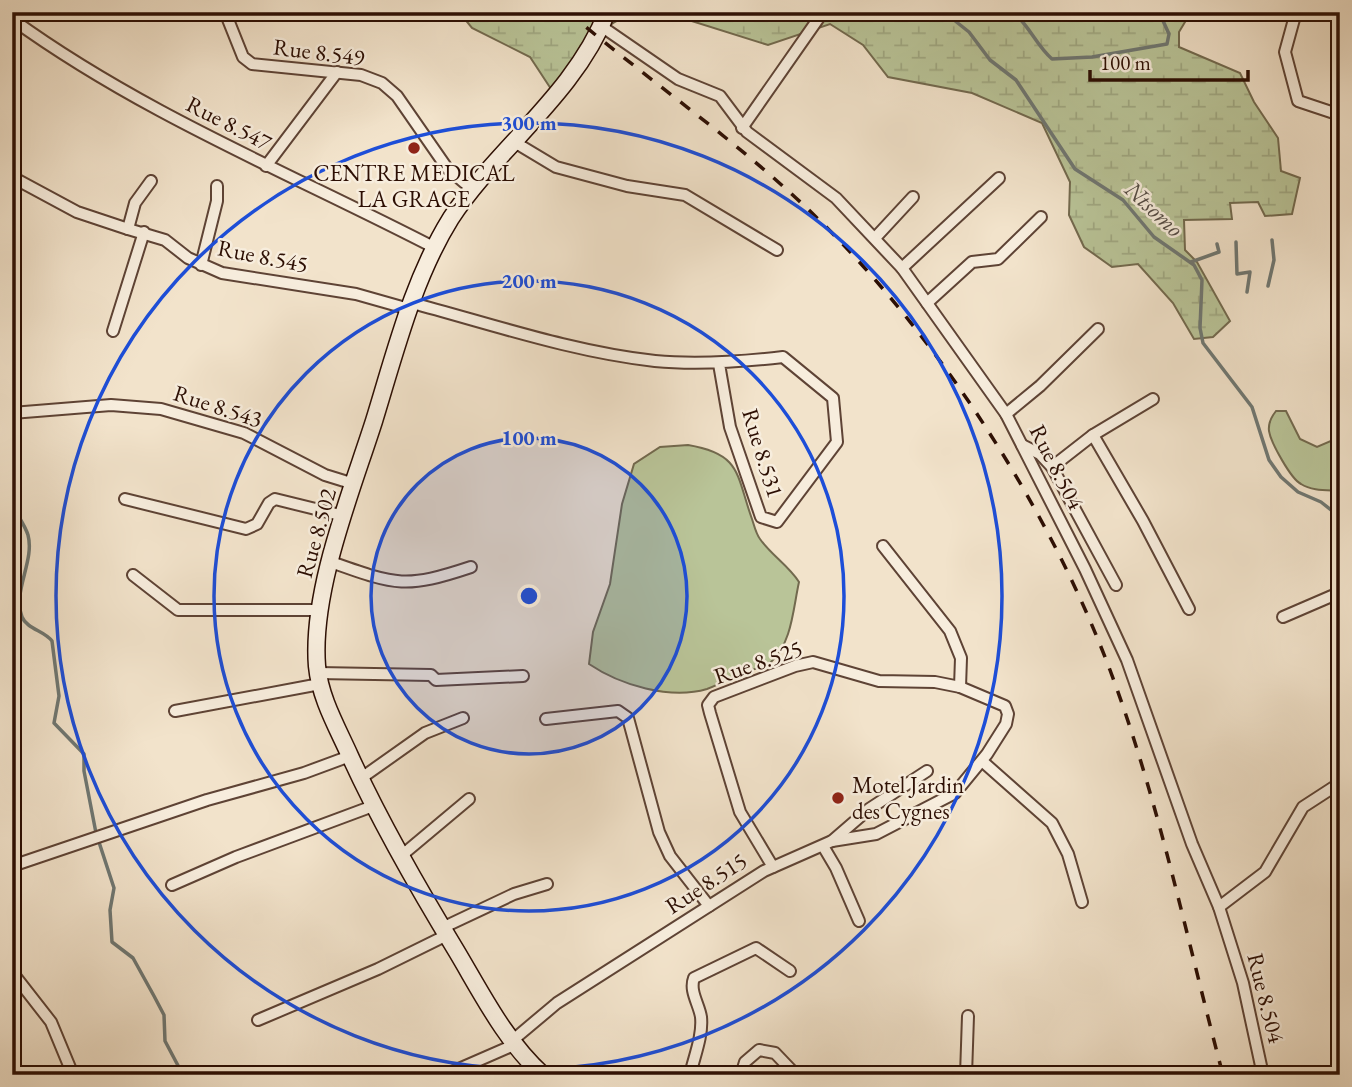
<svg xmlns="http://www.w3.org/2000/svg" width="1352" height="1087" viewBox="0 0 1352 1087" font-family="'EB Garamond',serif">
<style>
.grass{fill:#b9c498;stroke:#72694e;stroke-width:2}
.wetland{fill:url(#wetland-marsh);stroke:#72694e;stroke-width:2}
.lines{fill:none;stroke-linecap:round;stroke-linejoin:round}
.stream{stroke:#6f7772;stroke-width:3.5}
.minor-casing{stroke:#5e4335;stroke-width:14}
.secondary-casing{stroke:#2c0e03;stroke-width:19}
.minor{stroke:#f7eddd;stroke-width:10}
.secondary{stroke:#f7eddd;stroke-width:16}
.rail{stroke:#2c0e03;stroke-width:3.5;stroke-dasharray:12 12;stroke-linecap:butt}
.ring{fill:none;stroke:#1d4ed8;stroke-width:3.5}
.poi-dot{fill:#8f2418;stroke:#f7eddd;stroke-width:2.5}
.labels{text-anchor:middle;stroke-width:5;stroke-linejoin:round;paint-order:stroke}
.street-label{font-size:23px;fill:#2c0e03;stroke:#f7eddd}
.poi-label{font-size:23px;fill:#2c0e03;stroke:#f7eddd}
.water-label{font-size:24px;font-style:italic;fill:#534b44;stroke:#f7eddd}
.centre{fill:#1d4ed8;stroke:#f7eddd;stroke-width:3.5}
.ring-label{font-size:21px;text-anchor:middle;font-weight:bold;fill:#1d4ed8;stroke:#f7eddd;stroke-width:5;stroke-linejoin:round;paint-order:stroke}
</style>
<defs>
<pattern id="wetland-marsh" width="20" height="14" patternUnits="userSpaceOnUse" patternTransform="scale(1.75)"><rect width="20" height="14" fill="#b9c498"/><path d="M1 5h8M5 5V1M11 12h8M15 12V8" fill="none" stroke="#9fa781"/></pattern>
</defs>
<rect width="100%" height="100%" fill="#f2e3cb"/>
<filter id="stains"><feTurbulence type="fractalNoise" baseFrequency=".00286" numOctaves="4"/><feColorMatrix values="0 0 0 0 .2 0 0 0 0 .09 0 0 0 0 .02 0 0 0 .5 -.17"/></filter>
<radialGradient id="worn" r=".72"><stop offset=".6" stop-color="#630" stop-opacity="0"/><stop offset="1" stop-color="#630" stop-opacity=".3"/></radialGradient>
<g class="grass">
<path d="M1276,411h10l14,28 17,8 23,-10v54c-13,-1 -28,0 -39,-7 -10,-5 -30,-41 -32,-53 -1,-8 3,-15 7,-20z"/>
<path d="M688,445c54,9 48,30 64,74 2,6 4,15 8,20 11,16 28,26 39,43 -6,27 -7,61 -28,80 -7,7 -21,7 -30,11 -11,5 -22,12 -34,16 -37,11 -87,-4 -118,-25l4,-32 17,-48 12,-80 12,-40 26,-17z"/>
</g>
<g class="wetland">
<path d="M459,12h179c-45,13 -58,46 -83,83l-25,-38 -58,-29z"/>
<polygon points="663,12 1191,12 1179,32 1179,47 1240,73 1254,102 1278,138 1281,171 1300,178 1292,214 1265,216 1258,202 1230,203 1232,219 1184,220 1185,250 1197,262 1230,321 1213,337 1194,339 1173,303 1138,264 1112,267 1084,247 1069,215 1070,182 1042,123 972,93 888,77 863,45 830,24 768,45"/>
</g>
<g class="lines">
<g class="stream">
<polyline points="944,12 969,32 990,60 1016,80 1075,169 1123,200 1154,237 1194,265 1202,280 1200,328 1203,343 1252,407 1269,460 1281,477 1298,492 1321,502 1340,517"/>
<path d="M1013,12c16,13 23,33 39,47l40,-2 75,-13 2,-10 -10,-22"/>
<polyline points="1236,242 1237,274 1250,272 1247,292"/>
<polyline points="1191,262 1219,252 1217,244"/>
<polyline points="1268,286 1274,260 1272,240"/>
<path d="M12,505c5,10 13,20 16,30 7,26 -16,57 -6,82 5,12 23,14 30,24l7,55 -5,27 30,31v17l12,62 18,55 -4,22 2,32 21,16 21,38 10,19 1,26 18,34"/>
</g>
<g class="minor-casing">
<g id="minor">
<polyline points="225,12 243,57 252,64 361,75 382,83 397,96 447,168 473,190"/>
<polyline points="1296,12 1285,52 1298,101 1340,115"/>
<path d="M12,19c131,95 280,155 423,229"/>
<polyline points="601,26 678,79 720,96 747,132 836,198 902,268 1006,414 1085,569 1127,660 1192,844 1219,907 1243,983 1263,1075"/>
<polyline points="742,128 823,12"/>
<polyline points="516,143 556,167 627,186 685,195 777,250"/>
<polyline points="266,166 337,72"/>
<polyline points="12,177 77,212 128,229"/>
<polyline points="151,181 135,203 128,229 165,240 188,258 222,273 356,294 409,309"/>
<polyline points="875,238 913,197"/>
<polyline points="201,265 217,201 217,186"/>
<polyline points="902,268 999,178"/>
<path d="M412,303c79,21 161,49 243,58 43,4 85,1 128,-4l50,41 4,44 -60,80 -16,-5 -31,-90 -11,-63"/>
<polyline points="927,303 972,262 998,259 1041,217"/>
<polyline points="113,331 144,232"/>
<polyline points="12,413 111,405 161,409 244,433 325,475 354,484"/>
<polyline points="1006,414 1040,386 1098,329"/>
<polyline points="1093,435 1143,521 1189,609"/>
<polyline points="1022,445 1040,454 1052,467 1116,585"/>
<polyline points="1052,467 1093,435 1153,399"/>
<polyline points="125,499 246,529 257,524 269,503 275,499 344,516"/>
<polyline points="883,546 950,631 961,658 960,687"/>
<path d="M331,562c65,23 74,27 140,5"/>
<polyline points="133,575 178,610 319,610"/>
<polyline points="1283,617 1334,595 1340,602"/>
<polyline points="318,673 431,675 436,680 523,676"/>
<polyline points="175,711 320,684"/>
<polyline points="546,719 618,711 628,718 659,832 670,856 709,906"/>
<polyline points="982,761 1052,823 1068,854 1082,902"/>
<polyline points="360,779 425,733 463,718"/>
<polyline points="823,846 836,868 859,921"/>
<polyline points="401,856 469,799"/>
<polyline points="12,866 207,800 304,773 350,756"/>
<polyline points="773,867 740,812 710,713 708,705 714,697 795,666 813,662 879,681 935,682 960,687 1005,706 1008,714 1006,724 987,754 955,793 876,834 832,841"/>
<polyline points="172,885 236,857 373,806"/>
<polyline points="1219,907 1265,872 1303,807 1340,783"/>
<polyline points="442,928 514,894 547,884"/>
<polyline points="12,972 51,1022 73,1075"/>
<polyline points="258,1020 378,969 447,935"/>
<polyline points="513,1040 557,1003 764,871 832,841 869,809 927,771"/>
<polyline points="445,1075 516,1044"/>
<path d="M690,1075c4,-18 13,-39 11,-58 -2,-13 -12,-26 -7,-39l62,-30 34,23"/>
<polyline points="741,1075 745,1062 759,1050 775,1053 796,1075"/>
<polyline points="966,1075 968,1016"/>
</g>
</g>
<g class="secondary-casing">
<path id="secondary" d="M543,1075c-37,-33 -61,-81 -86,-123 -39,-64 -76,-128 -107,-196 -13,-29 -30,-58 -33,-90 -6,-75 34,-173 57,-245 21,-68 39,-142 77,-203 46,-70 124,-124 156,-206"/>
</g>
<use href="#minor" class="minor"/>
<use href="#secondary" class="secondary"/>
<path class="rail" d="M568,12c80,68 168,128 244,201 125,121 237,295 298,457 49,131 77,270 113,405"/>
</g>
<circle cx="529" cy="596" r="158" fill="#1d4ed8" fill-opacity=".12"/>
<g class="ring">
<circle cx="529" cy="596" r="158"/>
<circle cx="529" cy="596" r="315"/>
<circle cx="529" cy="596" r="473"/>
</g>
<g class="poi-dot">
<circle cx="414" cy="148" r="7"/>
<circle cx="838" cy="798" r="7"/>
</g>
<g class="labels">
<g class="street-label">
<text transform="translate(319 52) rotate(7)" y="8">Rue 8.549</text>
<text transform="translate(229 123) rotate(27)" y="8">Rue 8.547</text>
<text transform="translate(263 256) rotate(11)" y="8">Rue 8.545</text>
<text transform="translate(218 406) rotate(18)" y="8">Rue 8.543</text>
<text transform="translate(763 453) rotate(73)" y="8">Rue 8.531</text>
<text transform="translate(1057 467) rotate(63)" y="8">Rue 8.504</text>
<text transform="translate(316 533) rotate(-74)" y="8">Rue 8.502</text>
<text transform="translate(758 662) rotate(-19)" y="8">Rue 8.525</text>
<text transform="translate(706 883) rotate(-33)" y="8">Rue 8.515</text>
<text transform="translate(1266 998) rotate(76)" y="8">Rue 8.504</text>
</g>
<g class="poi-label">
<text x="414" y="181">CENTRE MEDICAL<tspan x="414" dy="26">LA GRACE</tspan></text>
<text x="852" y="793" text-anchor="start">Motel Jardin<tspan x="852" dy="26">des Cygnes</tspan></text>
</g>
<g class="water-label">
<text transform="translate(1154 209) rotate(43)" y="8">Ntsomo</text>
</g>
</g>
<circle cx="529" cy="596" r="10" class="centre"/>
<g class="ring-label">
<text x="529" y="130">300 m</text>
<text x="529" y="288">200 m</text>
<text x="529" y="445">100 m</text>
</g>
<rect width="1352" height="1087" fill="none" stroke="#f2e3cb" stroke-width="42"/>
<rect x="14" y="14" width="1324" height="1059" fill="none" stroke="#2c0e03" stroke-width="3.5"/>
<rect x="21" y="21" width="1310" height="1045" fill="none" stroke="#2c0e03" stroke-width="2"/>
<path d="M1090 70v10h158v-10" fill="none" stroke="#2c0e03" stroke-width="3.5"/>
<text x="1100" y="70" font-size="21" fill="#2c0e03" stroke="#f7eddd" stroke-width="5" paint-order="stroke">100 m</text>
<rect width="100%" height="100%" filter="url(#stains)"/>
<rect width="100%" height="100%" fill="url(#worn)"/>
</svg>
